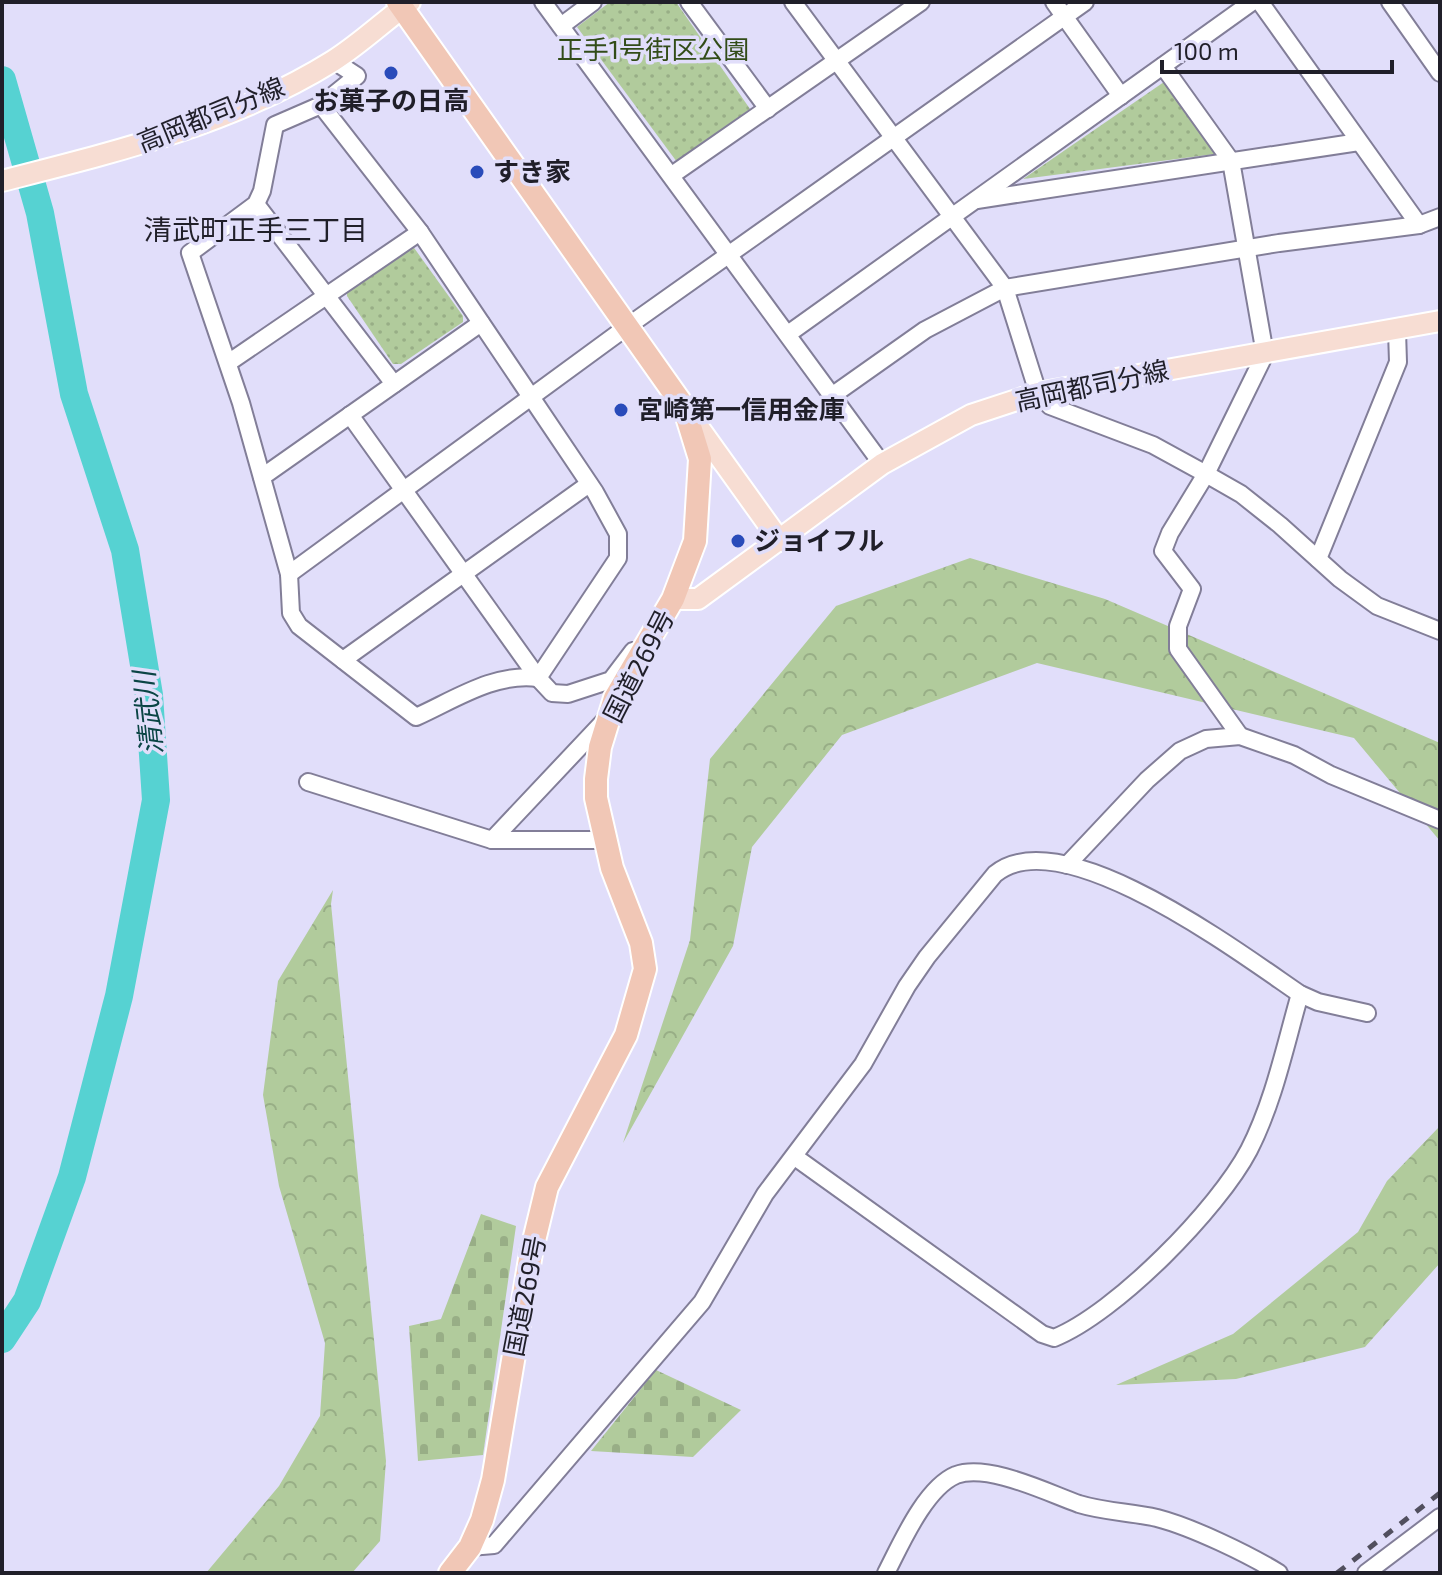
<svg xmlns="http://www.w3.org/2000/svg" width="1442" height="1575" viewBox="0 0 1442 1575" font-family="'Exo 2','Noto Sans JP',sans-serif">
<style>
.forest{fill:url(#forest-crowns)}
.cemetery{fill:url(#cemetery-stones)}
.park{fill:url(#park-dots)}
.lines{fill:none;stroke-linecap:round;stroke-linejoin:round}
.river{stroke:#56d2d2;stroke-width:28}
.minor-casing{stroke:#827e98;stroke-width:20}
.major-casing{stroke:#fff;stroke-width:24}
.highway-casing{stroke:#fff;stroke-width:26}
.minor{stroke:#fff;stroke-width:16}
.major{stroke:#f7ddd3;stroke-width:20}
.highway{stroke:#f1c7b6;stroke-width:22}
.rail{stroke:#514f5e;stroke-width:5;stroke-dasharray:10 10;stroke-linecap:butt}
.poi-dot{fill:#294bba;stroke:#e1defa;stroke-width:3}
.labels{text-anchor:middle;stroke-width:7;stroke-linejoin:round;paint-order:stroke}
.park-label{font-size:26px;fill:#324c18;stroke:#e1defa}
.poi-label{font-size:26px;font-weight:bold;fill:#201f29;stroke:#e1defa;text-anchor:start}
.street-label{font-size:26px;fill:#201f29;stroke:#e1defa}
.neighbourhood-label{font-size:28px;fill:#201f29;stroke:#e1defa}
.water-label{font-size:28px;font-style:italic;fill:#0b4545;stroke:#e1defa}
</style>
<defs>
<pattern id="forest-crowns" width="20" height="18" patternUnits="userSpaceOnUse" patternTransform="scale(2)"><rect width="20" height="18" fill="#b1cb9c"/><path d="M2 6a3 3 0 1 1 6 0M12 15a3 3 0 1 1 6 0" fill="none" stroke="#98ae86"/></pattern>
<pattern id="cemetery-stones" width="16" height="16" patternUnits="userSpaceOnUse" patternTransform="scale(2)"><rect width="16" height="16" fill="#b1cb9c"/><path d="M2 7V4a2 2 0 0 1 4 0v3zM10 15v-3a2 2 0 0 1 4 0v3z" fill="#98ae86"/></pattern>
<pattern id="park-dots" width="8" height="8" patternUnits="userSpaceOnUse" patternTransform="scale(2)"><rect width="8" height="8" fill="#b1cb9c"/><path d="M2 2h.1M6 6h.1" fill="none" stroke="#98ae86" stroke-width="1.8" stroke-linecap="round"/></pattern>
</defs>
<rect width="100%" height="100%" fill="#e1defa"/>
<g class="forest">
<polygon points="970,558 1105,599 1440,743 1440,841 1354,738 1037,663 842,735 752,847 733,946 623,1143 690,940 710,759 836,606"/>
<polygon points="333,890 331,904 386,1461 380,1541 352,1573 206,1573 279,1486 320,1416 325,1343 279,1186 263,1095 278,981"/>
<polygon points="1440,1126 1440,1263 1365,1347 1236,1379 1116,1385 1233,1334 1358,1232 1387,1181"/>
</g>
<g class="cemetery">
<polygon points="481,1214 516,1226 483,1455 418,1461 409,1326 441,1319"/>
<polygon points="656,1370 741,1410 693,1457 591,1451"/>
</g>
<g class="park">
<polygon points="610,2 676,2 750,109 677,162 577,27"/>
<polygon points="1164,82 1215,154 1023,179"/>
<polygon points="412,245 463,316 463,322 401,364 393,364 347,296 347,291"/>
</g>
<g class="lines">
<polyline class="river" points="2,80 40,213 74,394 125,550 149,695 156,800 119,996 72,1177 27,1301 2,1339"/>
<g class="minor-casing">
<g id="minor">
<polyline points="543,2 882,464"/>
<polyline points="689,2 768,109"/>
<polyline points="793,2 1005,288 1038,393 1050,406 1153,445 1206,474 1241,494 1280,525 1340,579 1377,606 1440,631"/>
<polyline points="1054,2 1121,96"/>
<polyline points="1260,2 1419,225"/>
<polyline points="1390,2 1440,73"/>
<polyline points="561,26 593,2"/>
<polyline points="334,61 357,76 321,105 420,232 595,492 618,534 618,558 538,678"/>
<polyline points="1163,66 1231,161 1265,354 1206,474 1170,533 1163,551 1192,589 1178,626 1178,649 1240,736"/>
<path d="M321,105l-46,20 -13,66 -6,13 -66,49 51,150 48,171 2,39 8,13 117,91c38,-17 79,-45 122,-39"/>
<polyline points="672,175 921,2"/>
<polyline points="977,200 1359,142"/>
<polyline points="256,204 394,384"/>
<polyline points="788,334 1252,2"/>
<polyline points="228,363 420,232"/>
<polyline points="833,395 925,330 1005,288 1279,243 1419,225 1440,217"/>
<polyline points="350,415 538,678 552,693 568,694 611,680 633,651"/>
<polyline points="262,477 481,323"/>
<polyline points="1318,559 1398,362 1397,331"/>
<polyline points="289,574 628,326 1085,2"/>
<polyline points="343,660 589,484"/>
<polyline points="308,782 492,840 606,719"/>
<polyline points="492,840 606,840"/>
<polyline points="1067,865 1147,780 1180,751 1206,739 1240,736 1294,755 1331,775 1440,820"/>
<path d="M795,1157l247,177 12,4c62,-25 164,-129 195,-188 25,-49 36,-104 51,-156"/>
<path d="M470,1547l24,-2 208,-243 63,-108 98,-130 44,-78 20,-29 68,-83c67,-55 246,80 305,120l18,8 49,11"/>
<path d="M886,1573c15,-29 39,-85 70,-98 32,-12 92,18 123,29 26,8 52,8 78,14 35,9 91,36 122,55"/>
<polyline points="1366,1573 1440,1517"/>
</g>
</g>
<g class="major-casing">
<g id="major">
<path d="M2,181c113,-29 230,-57 331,-120 27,-17 51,-40 77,-59"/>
<polyline points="689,414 780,541"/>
<polyline points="673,599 698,599 882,464 971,415 1038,393 1440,321"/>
</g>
</g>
<g class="highway-casing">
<polyline id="highway" points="398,2 684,407 700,459 695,541 673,599 615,698 600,747 596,779 596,798 612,868 641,943 645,969 626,1035 547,1187 531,1253 493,1480 482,1520 470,1547 450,1573"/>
</g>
<use href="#minor" class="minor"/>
<use href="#major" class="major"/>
<use href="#highway" class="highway"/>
<polyline class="rail" points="1337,1573 1440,1493"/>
</g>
<g class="poi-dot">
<circle cx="391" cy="73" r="8"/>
<circle cx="477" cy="172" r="8"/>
<circle cx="621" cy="410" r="8"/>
<circle cx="738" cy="541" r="8"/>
</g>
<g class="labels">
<g class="park-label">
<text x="653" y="59">正手1号街区公園</text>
</g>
<g class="poi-label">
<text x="391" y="110" text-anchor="middle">お菓子の日高</text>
<text x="493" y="181">すき家</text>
<text x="637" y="419">宮崎第一信用金庫</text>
<text x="754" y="550">ジョイフル</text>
</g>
<g class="street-label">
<text transform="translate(211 115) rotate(-22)" y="9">高岡都司分線</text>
<text transform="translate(1092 386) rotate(-12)" y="9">高岡都司分線</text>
<text transform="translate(639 666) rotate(-63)" y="9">国道269号</text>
<text transform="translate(525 1296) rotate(-79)" y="9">国道269号</text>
</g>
<g class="neighbourhood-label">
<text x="256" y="240">清武町正手三丁目</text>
</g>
<g class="water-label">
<text transform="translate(148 713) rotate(-96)" y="10">清武川</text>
</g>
</g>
<rect width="1442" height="1575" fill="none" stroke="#201f29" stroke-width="8"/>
<path d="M1162 60v12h230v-12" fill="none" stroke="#201f29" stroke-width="4"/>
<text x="1174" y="60" font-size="24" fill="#201f29" stroke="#e1defa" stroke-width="6" paint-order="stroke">100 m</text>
</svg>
